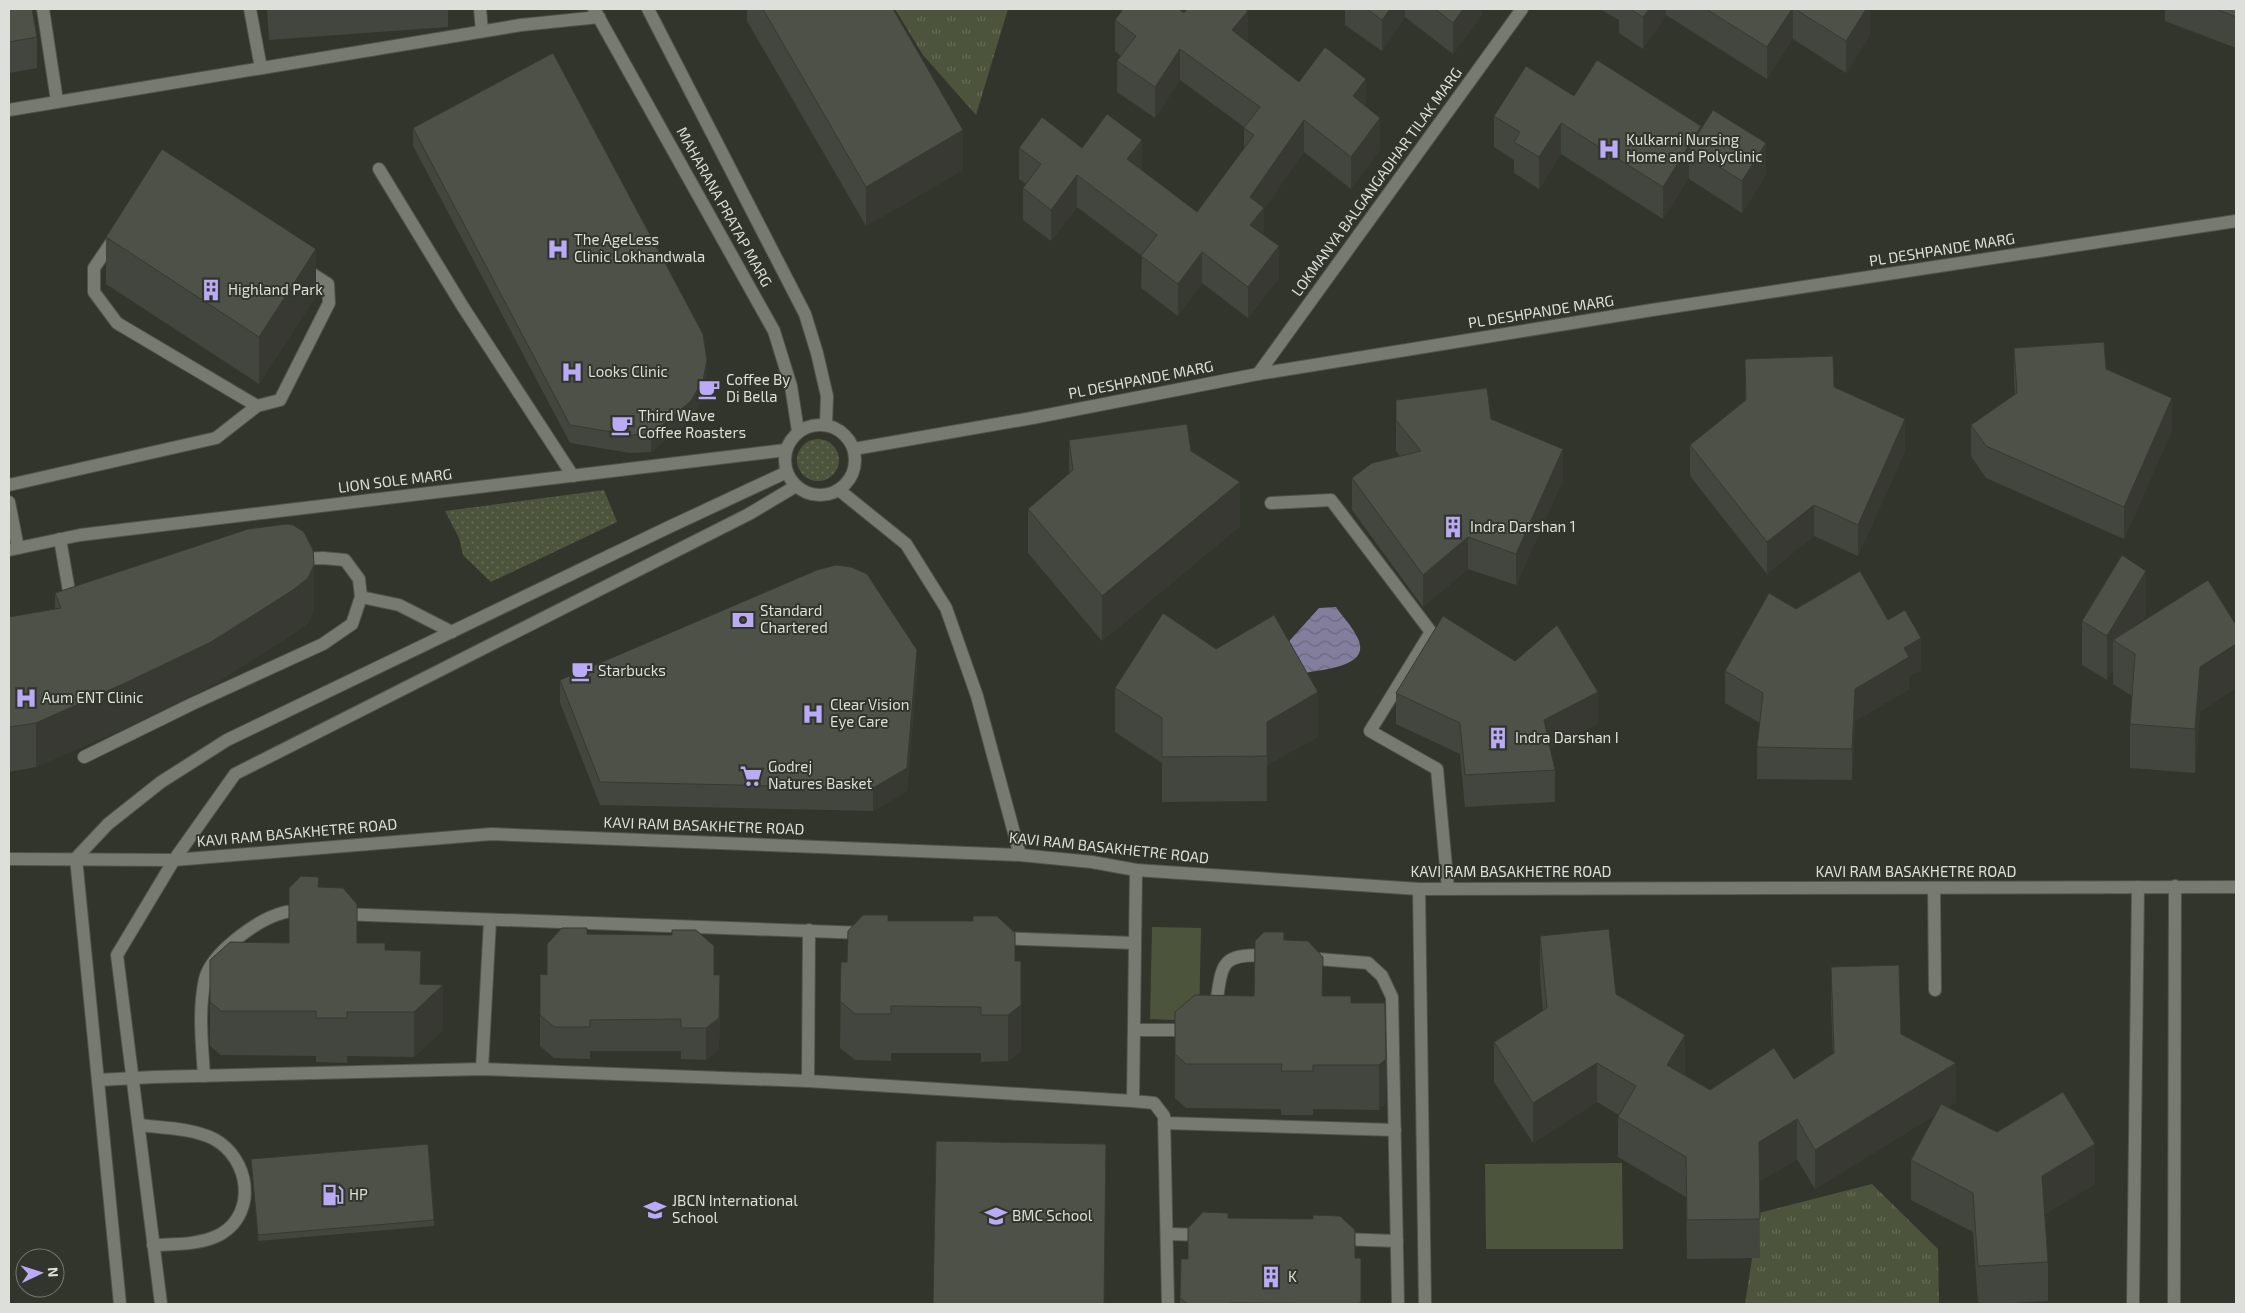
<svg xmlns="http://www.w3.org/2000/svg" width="2245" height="1313" viewBox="0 0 2245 1313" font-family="'Exo 2',sans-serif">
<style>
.grass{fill:url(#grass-tufts)}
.garden{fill:url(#garden-dots)}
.pitch{fill:#4c553b}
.water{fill:url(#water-waves)}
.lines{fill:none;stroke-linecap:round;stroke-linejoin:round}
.service-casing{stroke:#50534b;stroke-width:14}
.minor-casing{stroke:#50534b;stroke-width:14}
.tertiary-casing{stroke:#50534b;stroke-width:14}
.secondary-casing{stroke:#50534b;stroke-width:14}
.service{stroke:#767a70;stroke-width:12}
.minor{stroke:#767a70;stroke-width:12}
.tertiary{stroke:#767a70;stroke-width:12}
.secondary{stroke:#767a70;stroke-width:12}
.wall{fill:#43463e}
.shaded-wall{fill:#373932}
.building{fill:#4e5148;stroke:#373932}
.labels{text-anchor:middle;stroke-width:4;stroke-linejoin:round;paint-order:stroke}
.poi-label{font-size:15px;fill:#dddfda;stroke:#31352c;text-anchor:start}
.street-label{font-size:15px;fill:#dddfda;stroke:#31352c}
</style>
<defs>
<pattern id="grass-tufts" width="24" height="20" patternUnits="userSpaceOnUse" patternTransform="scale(1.25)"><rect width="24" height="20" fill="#4c553b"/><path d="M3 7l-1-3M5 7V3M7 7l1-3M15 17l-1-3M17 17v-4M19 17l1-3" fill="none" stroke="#656d57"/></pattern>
<pattern id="garden-dots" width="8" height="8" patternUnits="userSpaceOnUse" patternTransform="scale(1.25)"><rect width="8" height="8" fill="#4c553b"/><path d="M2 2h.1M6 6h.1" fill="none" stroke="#656d57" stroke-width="1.8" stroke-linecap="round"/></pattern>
<pattern id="water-waves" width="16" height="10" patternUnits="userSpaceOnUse" patternTransform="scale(1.25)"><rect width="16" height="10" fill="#837d9e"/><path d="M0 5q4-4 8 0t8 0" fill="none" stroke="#6c697d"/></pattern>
</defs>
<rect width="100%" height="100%" fill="#31352c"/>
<g class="grass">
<polygon points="895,9 1008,9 976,115 923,55"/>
<polygon points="1872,1184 1938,1249 1939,1304 1745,1304 1759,1213"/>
</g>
<g class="garden">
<circle cx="818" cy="460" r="21"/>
<polygon points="604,490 617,522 491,582 463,555 459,538 445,511"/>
</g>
<g class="pitch">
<polygon points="1152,927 1201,928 1199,1021 1150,1019"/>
<polygon points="1622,1163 1623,1249 1486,1249 1485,1164"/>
</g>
<path class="water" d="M1336,607c6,9 15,18 20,28 20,33 -36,34 -56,39l-16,-27 35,-39z"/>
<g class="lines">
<g class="service-casing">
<g id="service">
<polyline points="60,539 69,591 68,599"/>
<polyline points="361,597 399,605 452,632"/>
<polyline points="84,757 192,704 323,644 352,624 361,597 359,579 345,560 323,558 297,559"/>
<polyline points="1934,888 1935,990"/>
<path d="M139,1125c24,3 53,3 75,14 35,19 44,73 7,95 -20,11 -45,10 -68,11"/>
</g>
</g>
<g class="minor-casing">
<g id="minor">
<polyline points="43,9 57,101"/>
<polyline points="250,9 261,68"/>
<polyline points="480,9 482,31"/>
<polyline points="9,110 521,25 599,17"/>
<polyline points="379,169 463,307 573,476"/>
<polyline points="115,237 94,268 94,292 117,323 257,406"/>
<polyline points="1258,374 1522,9"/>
<polyline points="9,485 216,438 257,406 280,400 329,303 328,284 303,268"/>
<polyline points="9,502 18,548"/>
<polyline points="1271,503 1331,500 1431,632 1370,731 1437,769 1448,889"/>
<polyline points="1136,870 1133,1101 1154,1103 1164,1116 1168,1304"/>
<polyline points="1419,889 1425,1304"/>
<polyline points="340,914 864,933"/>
<polyline points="999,938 1134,943"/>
<polyline points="1306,958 1368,963 1382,976 1392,997 1398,1304"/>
<path d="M1215,1011c8,-47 2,-59 56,-55"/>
<polyline points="1134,1030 1191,1030"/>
<polyline points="482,1069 490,920"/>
<path d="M204,1076c-2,-33 -6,-65 1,-97 6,-26 52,-59 77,-66 7,-3 16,-1 23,-1"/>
<polyline points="98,1080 154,1077 482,1069 808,1081 1133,1101"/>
<polyline points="808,1081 809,930"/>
<polyline points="1164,1123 1395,1130"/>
<polyline points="1167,1234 1205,1235"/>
<polyline points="1340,1239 1397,1241"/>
</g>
</g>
<g class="tertiary-casing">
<g id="tertiary">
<polyline points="854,449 1032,418 1258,374 1652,310 2236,221"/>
<polyline points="839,490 906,544 946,608 977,696 1020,855"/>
<polyline points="9,550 80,535 786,450"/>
<polyline points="9,859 174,860 491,834 1020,855 1092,862 1136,870 1419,889 2236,887"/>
<polyline points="2133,1304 2138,887"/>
<polyline points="2174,1304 2175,886"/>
</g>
</g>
<g class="secondary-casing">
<g id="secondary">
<polyline points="594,9 774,331 791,386 798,431"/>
<polyline points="648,9 805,314 817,353 827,396 826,424"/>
<circle cx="820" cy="460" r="35"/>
<polyline points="120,1304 76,858 108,824 161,782 227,740 667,528 787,472"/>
<polyline points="161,1304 117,955 174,860 235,774 749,514 796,486"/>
</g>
</g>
<use href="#service" class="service"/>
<use href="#minor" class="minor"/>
<use href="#tertiary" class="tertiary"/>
<use href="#secondary" class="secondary"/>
</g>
<g class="wall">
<polygon points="9,9 37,37 37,68 9,73"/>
<polygon points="267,9 448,9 448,27 269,40"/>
<polygon points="747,9 893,9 963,170 866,226 747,21"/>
<polygon points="1345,9 1482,9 1482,15 1453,54 1405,17 1382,51 1345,25"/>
<polygon points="1600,9 1870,9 1870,35 1846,73 1793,39 1793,38 1767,79 1666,15 1643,49 1619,33 1619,20"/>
<polygon points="2165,9 2236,9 2236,48 2165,21"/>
<polygon points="1184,13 1247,42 1299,82 1366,107 1380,149 1351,189 1304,152 1264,209 1264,235 1279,278 1248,318 1202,283 1178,316 1141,288 1142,256 1077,207 1051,241 1023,220 1023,188 1026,184 1019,179 1019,148 1082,148 1142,170 1197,212 1244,149 1244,127 1180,80 1155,118 1117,92 1117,61 1121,56 1115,51 1115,20"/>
<polygon points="1574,96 1701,128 1766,175 1742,213 1689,179 1689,177 1663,219 1561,154 1539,189 1514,173 1514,160 1494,147 1494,116"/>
<polygon points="413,128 707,379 703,398 691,419 651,452 630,453 570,443 413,146"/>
<polygon points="106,237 316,296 259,384 106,284"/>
<polygon points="2014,348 2106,369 2172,430 2124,539 1986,478 1971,456 1971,425 2015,394 2014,379"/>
<polygon points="1745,359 1834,387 1905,451 1858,556 1814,536 1767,574 1690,476 1690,445 1745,400"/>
<polygon points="1396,400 1491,419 1563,480 1516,585 1468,569 1423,607 1352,510 1352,478 1400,456 1396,451"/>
<polygon points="1069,440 1191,451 1240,526 1102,641 1028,553 1028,509 1069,474"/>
<polygon points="55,593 314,609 308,623 293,634 211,686 125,728 36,767 9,772 9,617 55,609"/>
<polygon points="1796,609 1888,620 1921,670 1909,676 1909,689 1855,721 1852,780 1757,779 1757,747 1760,723 1725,703 1725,671"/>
<polygon points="2146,615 2142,622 2200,712 2195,773 2130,768 2130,724 2132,696 2113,684 2113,670 2107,680 2082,665 2082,621"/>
<polygon points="917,673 907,791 873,811 600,805 560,703 560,680"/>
<polygon points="1115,688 1318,737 1267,765 1267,801 1162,802 1162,763 1115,732"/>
<polygon points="1396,693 1598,724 1550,748 1555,770 1555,802 1465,807 1460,754 1396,724"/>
<polygon points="319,887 357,943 385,950 421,984 443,1030 414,1057 347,1056 347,1063 316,1062 316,1056 221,1055 210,1046 210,960 289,943"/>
<polygon points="888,921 1015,961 1021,961 1021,1052 1008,1061 981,1062 981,1053 891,1053 891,1061 855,1060 840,1048 841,962 847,962"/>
<polygon points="587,934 714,975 720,1006 719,1049 706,1060 681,1059 681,1051 590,1051 590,1059 554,1058 540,1046 540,974 547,975"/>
<polygon points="1540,936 1616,994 1685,1074 1685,1075 1710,1090 1794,1079 1833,1054 1831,1007 1831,967 1901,1034 1956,1102 1948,1107 2095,1184 2045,1214 2048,1262 2048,1301 1999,1304 1978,1304 1973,1232 1911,1200 1911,1160 1935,1115 1815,1189 1797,1159 1759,1182 1760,1258 1687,1259 1686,1197 1618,1157 1618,1117 1619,1115 1597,1102 1533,1143 1494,1082 1494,1042 1543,1011 1540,976"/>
<polygon points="1284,940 1323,996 1351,1003 1385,1003 1386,1103 1379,1110 1313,1109 1313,1115 1281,1115 1281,1109 1186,1108 1175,1098 1175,1012 1254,996"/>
<polygon points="251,1159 434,1220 434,1226 258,1241"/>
<polygon points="1361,1258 1361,1304 1180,1304 1181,1259"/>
</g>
<g class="shaded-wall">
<polygon points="1390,9 1405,9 1405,17 1382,51 1382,20"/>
<polygon points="1463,9 1482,9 1482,15 1453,54 1453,23"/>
<polygon points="1649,9 1666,9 1666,15 1643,49 1643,17"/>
<polygon points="1792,9 1793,9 1793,38 1767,79 1767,47"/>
<polygon points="1866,9 1870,9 1870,35 1846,73 1846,41"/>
<polygon points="1248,11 1248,42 1232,30"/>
<polygon points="1180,49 1180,80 1155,118 1155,87"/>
<polygon points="1366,79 1366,110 1353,96"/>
<polygon points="1380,118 1380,149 1351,189 1351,157"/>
<polygon points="1304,120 1304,152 1264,209 1264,239 1250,256 1250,197"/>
<polygon points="1561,123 1561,154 1539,189 1539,157"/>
<polygon points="1701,126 1701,155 1689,148 1689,177 1663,219 1663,187"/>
<polygon points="963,130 963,170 866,226 866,187"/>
<polygon points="1142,140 1142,172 1127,159"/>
<polygon points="1766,143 1766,175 1742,213 1742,181"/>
<polygon points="1077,175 1077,207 1051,241 1051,210"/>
<polygon points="1279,246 1279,278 1248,318 1248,287"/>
<polygon points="316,249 316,296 259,384 259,337"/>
<polygon points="1202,252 1202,283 1178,316 1178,284"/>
<polygon points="707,360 707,379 703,398 691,419 651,452 651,434"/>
<polygon points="2172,398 2172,430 2124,539 2124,507"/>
<polygon points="1905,419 1905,451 1858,556 1858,525"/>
<polygon points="1563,449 1563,480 1516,585 1516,554"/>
<polygon points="1240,482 1240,526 1102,641 1102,596"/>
<polygon points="1814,505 1814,536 1767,574 1767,542"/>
<polygon points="1468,537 1468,569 1423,607 1423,575"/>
<polygon points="314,565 314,609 308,623 293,634 211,686 125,728 36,767 36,723"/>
<polygon points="2146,571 2146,615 2126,648 2113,640 2113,670 2107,680 2107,636"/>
<polygon points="1921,638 1921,670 1909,676 1909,689 1855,721 1852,780 1852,749 1855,689 1904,648"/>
<polygon points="2236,644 2236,688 2200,712 2195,773 2195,729 2200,667"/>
<polygon points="917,650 917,673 907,791 873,811 873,788"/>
<polygon points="1318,692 1318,737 1267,765 1267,722"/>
<polygon points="1598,692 1598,724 1544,751 1544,720"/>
<polygon points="421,951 421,1006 443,985 443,1030 414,1057 414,1012"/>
<polygon points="720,975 719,1049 706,1060 706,1028"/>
<polygon points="1021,1005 1021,1052 1008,1061 1008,1015"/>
<polygon points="1685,1035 1685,1074 1667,1104 1667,1065"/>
<polygon points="1386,1059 1386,1103 1379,1110 1379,1065"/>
<polygon points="1597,1063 1597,1102 1533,1143 1533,1103"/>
<polygon points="1956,1063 1956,1102 1815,1189 1815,1150"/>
<polygon points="1797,1119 1797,1159 1759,1182 1759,1142"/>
<polygon points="1106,1144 1106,1184 1104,1304"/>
<polygon points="2095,1144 2095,1184 2042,1216 2042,1176"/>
</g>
<g class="building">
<polygon points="9,9 32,9 37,37 9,42"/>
<polygon points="763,9 893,9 963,130 866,187"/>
<polygon points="1123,9 1179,9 1184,13 1187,9 1245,9 1248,11 1232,30 1299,82 1325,47 1366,79 1353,96 1380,118 1351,157 1304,120 1250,197 1264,208 1250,225 1279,246 1248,287 1202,252 1178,284 1141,256 1157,235 1077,175 1051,210 1023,188 1041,164 1019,148 1042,117 1082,148 1107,114 1142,140 1127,159 1197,212 1254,135 1244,128 1260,107 1180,49 1155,87 1117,61 1136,36 1115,20"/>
<polygon points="1367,9 1390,9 1382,20"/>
<polygon points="1435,9 1463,9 1453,23"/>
<polygon points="1630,9 1649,9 1643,17"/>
<polygon points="1706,9 1792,9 1767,47"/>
<polygon points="1795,9 1866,9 1846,41"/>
<polygon points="2216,9 2236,9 2236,17"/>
<polygon points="553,53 703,334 707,360 703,380 691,401 651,434 630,435 570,425 413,128"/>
<polygon points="1597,60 1701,126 1663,187 1561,123 1539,157 1514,142 1520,132 1494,116 1526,66 1574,96"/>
<polygon points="1713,110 1766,143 1742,181 1689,148"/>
<polygon points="162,149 316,249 259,337 106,237"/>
<polygon points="2104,342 2106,369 2172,398 2124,507 1986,446 1971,425 2017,393 2014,348"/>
<polygon points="1833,356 1834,387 1905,419 1858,525 1814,505 1767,542 1690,445 1746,400 1745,359"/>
<polygon points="1487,388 1491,419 1563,449 1516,554 1468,537 1423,575 1352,478 1372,463 1421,451 1396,420 1396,400"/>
<polygon points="1187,424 1191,451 1240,482 1102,596 1028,509 1073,470 1069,440"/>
<polygon points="286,524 293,525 304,532 313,550 314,565 308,578 293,590 211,642 125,683 36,723 9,727 9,617 61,608 55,593 248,529"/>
<polygon points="2122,555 2146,571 2107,636 2082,621"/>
<polygon points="836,565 851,567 867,574 917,650 907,768 873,788 600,782 560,680 817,570"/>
<polygon points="1860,571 1888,620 1905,610 1921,638 1904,648 1909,657 1855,689 1852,749 1757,747 1763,693 1725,671 1769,593 1796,609"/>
<polygon points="2208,580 2236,625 2236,644 2200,667 2195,729 2130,724 2135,654 2113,640"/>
<polygon points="1163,613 1216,649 1274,615 1318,692 1267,722 1267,756 1162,757 1162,718 1115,688"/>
<polygon points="1443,616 1515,661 1557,625 1598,692 1544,720 1555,770 1465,775 1460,723 1396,693"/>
<polygon points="301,876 319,877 318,887 343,888 357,904 357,943 385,943 385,950 421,951 420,984 443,985 414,1012 347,1012 347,1018 316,1018 316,1011 221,1011 210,1002 210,960 230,942 289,943 289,888"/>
<polygon points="863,915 888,915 888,921 973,921 973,916 997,916 1015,933 1015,961 1021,961 1021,1005 1008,1015 981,1015 981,1007 891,1006 891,1014 855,1014 840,1001 841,962 847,962 848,931"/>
<polygon points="562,928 587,928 587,934 672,935 672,930 696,930 714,946 714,975 720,975 719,1018 706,1028 681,1028 681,1019 590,1020 590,1027 554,1027 540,1015 540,974 547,975 547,944"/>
<polygon points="1609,929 1616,994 1685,1035 1667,1065 1710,1090 1774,1048 1794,1079 1834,1053 1831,967 1899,965 1901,1034 1956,1063 1815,1150 1797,1119 1759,1142 1760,1219 1687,1220 1686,1157 1618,1117 1636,1086 1597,1063 1533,1103 1494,1042 1547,1008 1540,936"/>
<polygon points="1264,932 1284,932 1284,940 1308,941 1323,957 1322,996 1351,996 1351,1003 1385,1003 1386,1059 1379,1065 1313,1065 1313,1071 1281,1071 1282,1064 1186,1064 1175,1054 1175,1012 1195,995 1254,996 1255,941"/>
<polygon points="2063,1092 2095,1144 2042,1176 2048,1262 1978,1266 1973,1193 1911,1160 1941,1104 1997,1132"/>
<polygon points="936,1141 1106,1144 1104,1304 933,1304"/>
<polygon points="428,1144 434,1220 258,1235 251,1159"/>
<polygon points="1203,1212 1228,1213 1228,1218 1313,1219 1313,1215 1340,1216 1355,1230 1355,1258 1361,1258 1361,1302 1358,1304 1231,1303 1231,1304 1188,1304 1180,1298 1181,1259 1188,1259 1188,1228"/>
</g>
<defs>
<g id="hospital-bare" transform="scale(1.725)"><path d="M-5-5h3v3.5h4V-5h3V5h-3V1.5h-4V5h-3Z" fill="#bbaaf6" stroke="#31352c" stroke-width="2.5" paint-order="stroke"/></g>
<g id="building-bare" transform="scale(1.725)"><path d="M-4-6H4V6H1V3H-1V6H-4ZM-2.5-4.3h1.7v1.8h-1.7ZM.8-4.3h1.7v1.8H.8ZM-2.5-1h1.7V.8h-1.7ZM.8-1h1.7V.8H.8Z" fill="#bbaaf6" stroke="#31352c" stroke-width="2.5" paint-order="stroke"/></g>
<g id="cafe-bare" transform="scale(1.725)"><path d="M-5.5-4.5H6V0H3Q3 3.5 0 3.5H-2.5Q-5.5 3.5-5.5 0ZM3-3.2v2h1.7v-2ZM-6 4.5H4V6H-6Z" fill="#bbaaf6" stroke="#31352c" stroke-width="2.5" paint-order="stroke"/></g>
<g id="bank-bare" transform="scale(1.725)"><path d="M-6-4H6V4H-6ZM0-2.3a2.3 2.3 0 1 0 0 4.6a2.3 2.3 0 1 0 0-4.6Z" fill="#bbaaf6" stroke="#31352c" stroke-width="2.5" paint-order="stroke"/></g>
<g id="supermarket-bare" transform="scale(1.725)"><path d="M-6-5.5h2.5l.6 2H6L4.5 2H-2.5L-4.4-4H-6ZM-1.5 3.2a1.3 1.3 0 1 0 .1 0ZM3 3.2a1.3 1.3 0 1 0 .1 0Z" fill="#bbaaf6" stroke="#31352c" stroke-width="2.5" paint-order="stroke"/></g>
<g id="fuel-bare" transform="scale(1.725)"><path d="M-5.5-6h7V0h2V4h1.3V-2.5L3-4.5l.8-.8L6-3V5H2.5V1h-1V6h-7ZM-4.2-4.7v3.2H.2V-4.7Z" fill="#bbaaf6" stroke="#31352c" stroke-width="2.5" paint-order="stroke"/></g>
<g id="school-bare" transform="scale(1.725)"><path d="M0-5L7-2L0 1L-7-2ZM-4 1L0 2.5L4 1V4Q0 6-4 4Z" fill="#bbaaf6" stroke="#31352c" stroke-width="2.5" paint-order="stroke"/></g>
</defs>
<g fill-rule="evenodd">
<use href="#hospital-bare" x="1609" y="149"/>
<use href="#hospital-bare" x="558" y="249"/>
<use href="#building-bare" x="211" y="290"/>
<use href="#hospital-bare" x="572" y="372"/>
<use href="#cafe-bare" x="709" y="389"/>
<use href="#cafe-bare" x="622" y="425"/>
<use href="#building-bare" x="1453" y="527"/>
<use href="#bank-bare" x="743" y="620"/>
<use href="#cafe-bare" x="582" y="671"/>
<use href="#hospital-bare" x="26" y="698"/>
<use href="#hospital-bare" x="813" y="714"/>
<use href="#building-bare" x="1498" y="738"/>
<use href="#supermarket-bare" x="751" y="776"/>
<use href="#fuel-bare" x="333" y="1195"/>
<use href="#school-bare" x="655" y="1210"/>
<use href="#school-bare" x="996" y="1216"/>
<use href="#building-bare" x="1271" y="1277"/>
</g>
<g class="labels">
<g class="poi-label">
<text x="1626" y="145">Kulkarni Nursing<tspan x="1626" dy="17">Home and Polyclinic</tspan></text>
<text x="574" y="245">The AgeLess<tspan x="574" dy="17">Clinic Lokhandwala</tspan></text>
<text x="228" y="295">Highland Park</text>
<text x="588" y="377">Looks Clinic</text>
<text x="726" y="385">Coffee By<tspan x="726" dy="17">Di Bella</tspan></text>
<text x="638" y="421">Third Wave<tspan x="638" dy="17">Coffee Roasters</tspan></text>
<text x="1470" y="532">Indra Darshan 1</text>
<text x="760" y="616">Standard<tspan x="760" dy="17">Chartered</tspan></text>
<text x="598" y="676">Starbucks</text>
<text x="42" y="703">Aum ENT Clinic</text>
<text x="830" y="710">Clear Vision<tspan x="830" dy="17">Eye Care</tspan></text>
<text x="1515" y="743">Indra Darshan I</text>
<text x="768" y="772">Godrej<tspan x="768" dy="17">Natures Basket</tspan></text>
<text x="349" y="1200">HP</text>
<text x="672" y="1206">JBCN International<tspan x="672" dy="17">School</tspan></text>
<text x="1012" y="1221">BMC School</text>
<text x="1288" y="1282">K</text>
</g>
<g class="street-label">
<text transform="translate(1377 182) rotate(-54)" y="5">LOKMANYA BALGANGADHAR TILAK MARG</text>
<text transform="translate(724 207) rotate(61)" y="5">MAHARANA PRATAP MARG</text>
<text transform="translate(1942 250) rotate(-9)" y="5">PL DESHPANDE MARG</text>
<text transform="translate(1541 312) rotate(-9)" y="5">PL DESHPANDE MARG</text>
<text transform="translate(1141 380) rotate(-11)" y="5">PL DESHPANDE MARG</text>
<text transform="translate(395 481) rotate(-7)" y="5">LION SOLE MARG</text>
<text transform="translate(704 826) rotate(2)" y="5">KAVI RAM BASAKHETRE ROAD</text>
<text transform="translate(297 833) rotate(-5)" y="5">KAVI RAM BASAKHETRE ROAD</text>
<text transform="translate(1109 848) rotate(6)" y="5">KAVI RAM BASAKHETRE ROAD</text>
<text x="1511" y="877">KAVI RAM BASAKHETRE ROAD</text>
<text x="1916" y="877">KAVI RAM BASAKHETRE ROAD</text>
</g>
</g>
<rect width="2245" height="1313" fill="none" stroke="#dddfda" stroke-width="20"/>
<g transform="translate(40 1273) rotate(86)"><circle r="24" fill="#31352c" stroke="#767972"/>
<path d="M0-4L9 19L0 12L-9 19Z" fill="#bbaaf6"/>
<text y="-8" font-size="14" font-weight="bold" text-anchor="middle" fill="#dddfda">N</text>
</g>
</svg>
